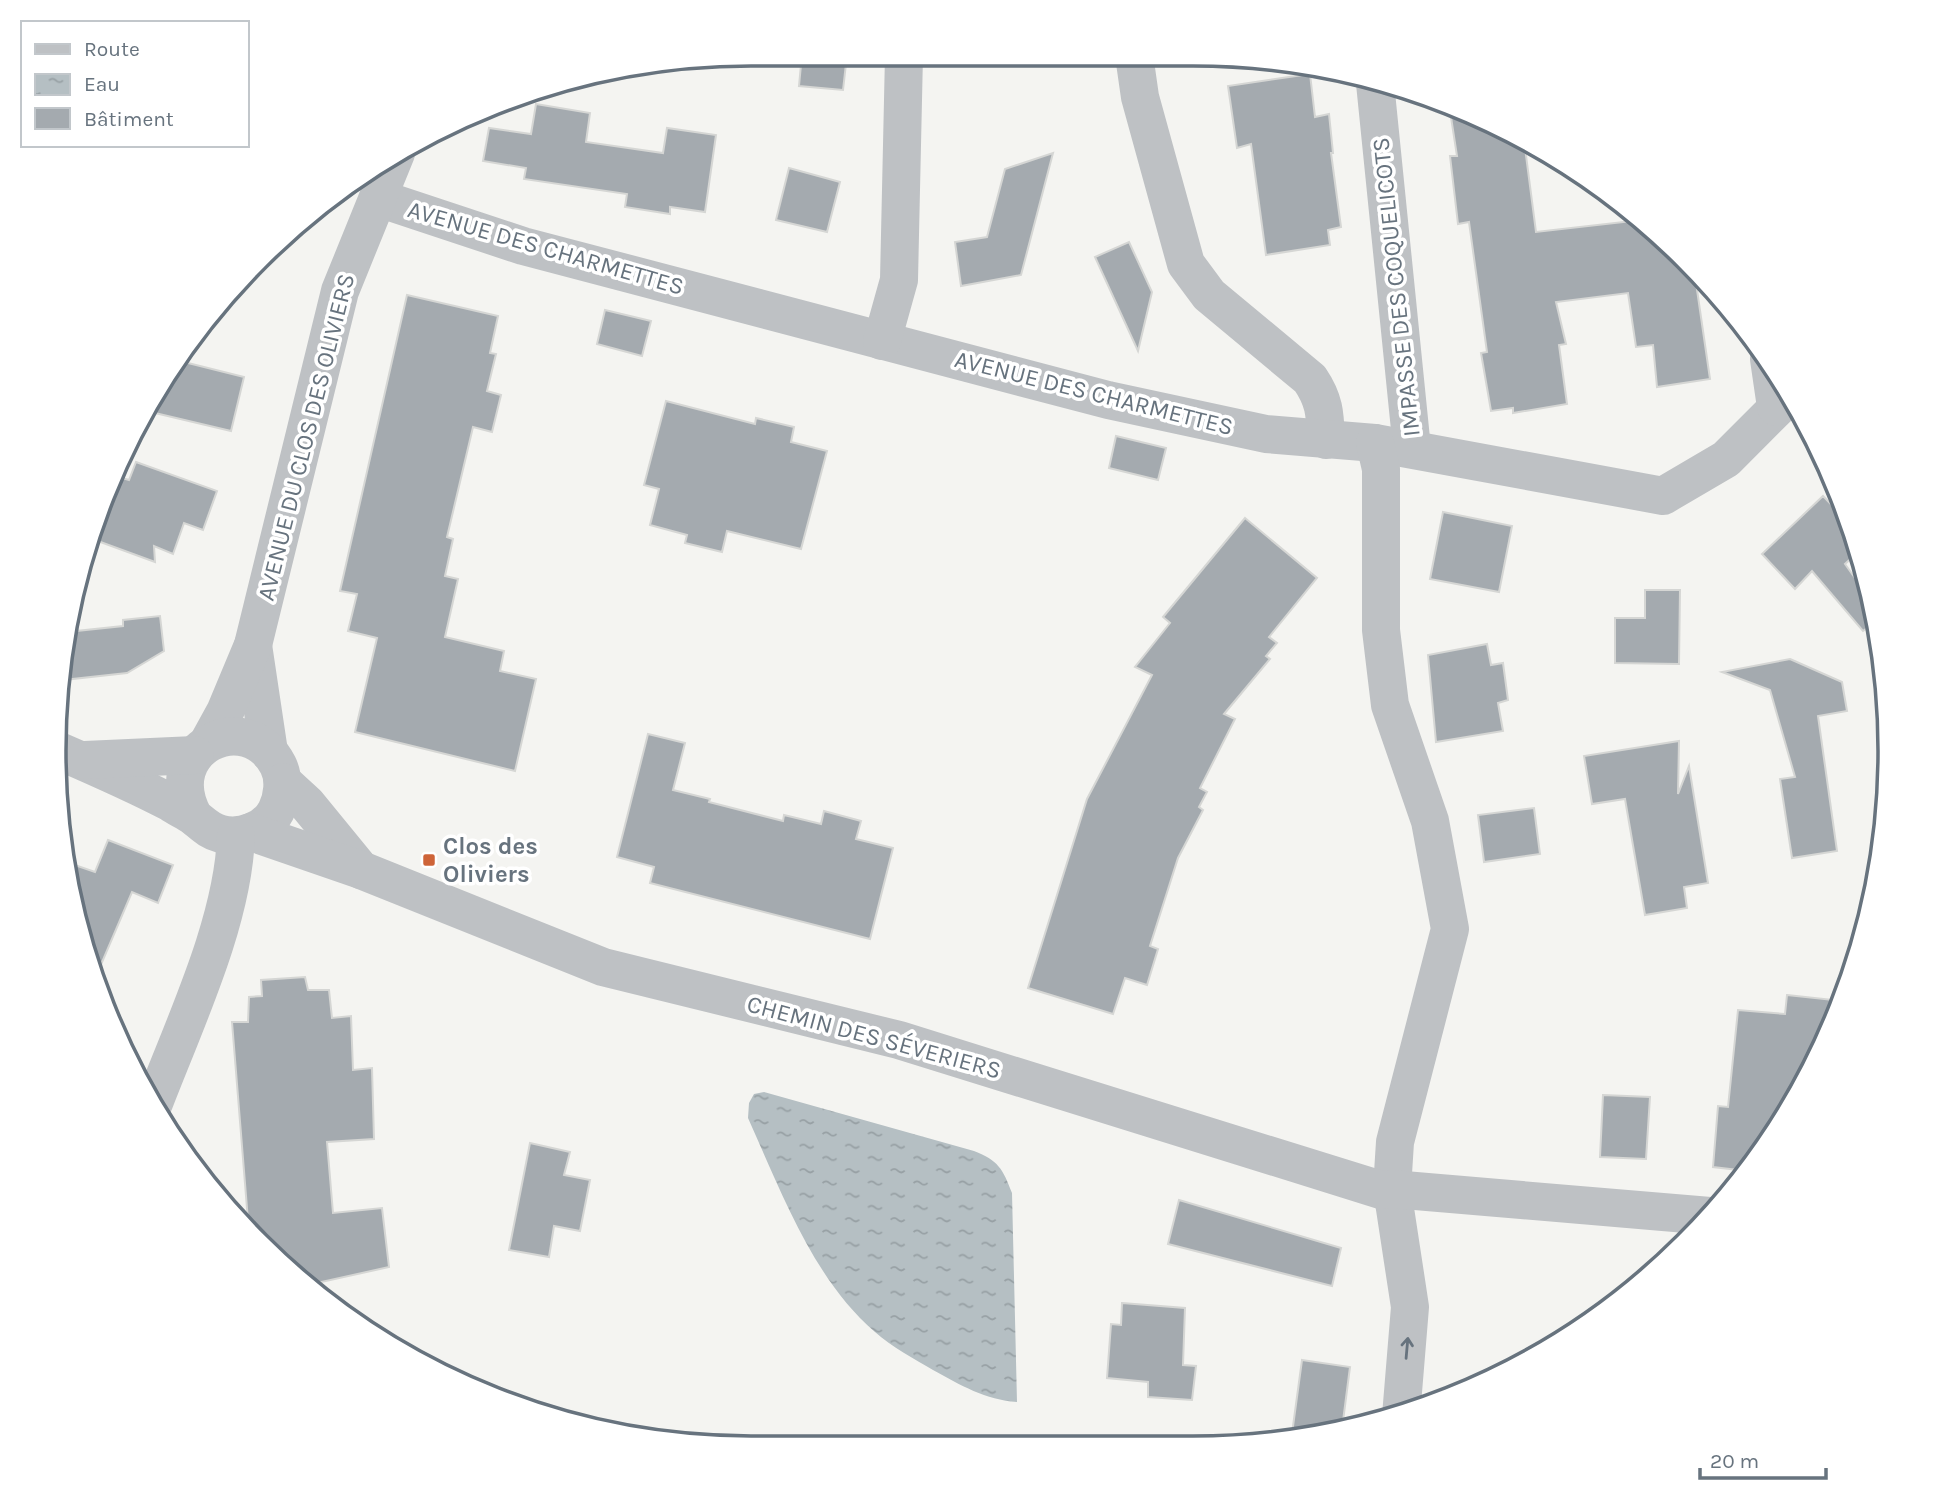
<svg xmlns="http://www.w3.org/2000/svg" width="1945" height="1503" viewBox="0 0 1945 1503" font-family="Karla,sans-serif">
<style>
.water{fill:url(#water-ripples)}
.building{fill:#a4aaaf;stroke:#d5d6d4;stroke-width:2}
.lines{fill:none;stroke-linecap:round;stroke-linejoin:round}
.minor{stroke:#bec1c4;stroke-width:38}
.oneway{stroke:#67737e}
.poi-dot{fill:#ce6438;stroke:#fff;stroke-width:2.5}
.labels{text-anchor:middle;stroke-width:7;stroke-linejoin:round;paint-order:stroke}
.street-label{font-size:24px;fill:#67737e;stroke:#fff}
.poi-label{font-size:24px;font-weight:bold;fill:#67737e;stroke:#fff;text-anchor:start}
.rim{fill:none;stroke:#67737e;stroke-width:3.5}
</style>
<defs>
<pattern id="water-ripples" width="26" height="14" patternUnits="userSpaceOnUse" patternTransform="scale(1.75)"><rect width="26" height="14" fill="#b5bfc3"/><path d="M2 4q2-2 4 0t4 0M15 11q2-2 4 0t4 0" fill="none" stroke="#97a0a4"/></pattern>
</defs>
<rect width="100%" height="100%" fill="#f4f4f1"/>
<path class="water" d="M764,1092l210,59c24,9 29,18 38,42l5,209c-31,-2 -57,-17 -84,-32 -19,-11 -41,-23 -58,-38 -62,-53 -94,-141 -127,-214l1,-15 5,-9z"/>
<g class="building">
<polygon points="802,54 847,55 843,90 799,86"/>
<polygon points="1310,74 1315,117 1329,114 1333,153 1331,153 1341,227 1328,230 1330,245 1266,255 1251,144 1237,148 1228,86"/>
<polygon points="536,104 590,113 586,142 663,153 667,128 716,135 705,212 670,207 670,214 625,207 627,194 524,179 526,168 483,161 489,128 531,134"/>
<polygon points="1449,104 1502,126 1524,140 1536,232 1641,220 1694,269 1710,379 1657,387 1653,345 1636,347 1628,293 1556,302 1566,344 1559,345 1567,404 1513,413 1513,408 1491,411 1481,353 1487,352 1469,222 1458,224 1450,156 1457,156"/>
<polygon points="1053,153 1021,275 961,286 955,242 987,237 1005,169"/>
<polygon points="789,168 840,182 827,232 776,220"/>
<polygon points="1129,242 1152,292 1138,351 1095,257"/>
<polygon points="407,295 498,316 490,353 496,354 487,391 501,395 492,432 473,427 447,537 453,539 445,576 458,579 445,637 504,651 500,671 536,679 515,771 355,732 377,638 348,631 357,594 340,591"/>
<polygon points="605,310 651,321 642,356 597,344"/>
<polygon points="180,361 244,377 231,431 155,413 157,407 147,405"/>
<polygon points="666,401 755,424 756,418 794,427 791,442 827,451 801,549 727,531 722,552 685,543 687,535 650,525 659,489 644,485"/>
<polygon points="1116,436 1166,448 1158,480 1109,468"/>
<polygon points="136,462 217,491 203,530 184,523 173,554 154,546 155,562 95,540 95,526 112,475 129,480"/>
<polygon points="1823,496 1850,524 1858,552 1845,564 1874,605 1877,616 1878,620 1863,631 1812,571 1795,589 1762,554"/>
<polygon points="1443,512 1512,526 1499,592 1430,579"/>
<polygon points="1245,518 1317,578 1269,637 1277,643 1266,656 1270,659 1224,714 1235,719 1200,788 1207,792 1199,807 1203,810 1178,858 1150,946 1158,949 1147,985 1125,978 1113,1014 1028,988 1087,799 1152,675 1135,667 1170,623 1163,617"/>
<polygon points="1645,590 1680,590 1679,664 1615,663 1615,618 1645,618"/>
<polygon points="160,616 164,651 127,673 63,680 67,632 123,626 123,620"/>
<polygon points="1487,644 1491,665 1503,663 1508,700 1498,703 1503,731 1436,742 1428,655"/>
<polygon points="1790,659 1842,682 1847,711 1818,716 1837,851 1792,858 1780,779 1795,777 1770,690 1722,672"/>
<polygon points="648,734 685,743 673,790 710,799 709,802 783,821 784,815 821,824 824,811 861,821 856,839 893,848 870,939 650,883 654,867 617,857"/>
<polygon points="1679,741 1678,794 1689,766 1708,883 1684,887 1687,908 1645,915 1625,799 1592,804 1584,756"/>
<polygon points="1534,808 1540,854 1484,862 1478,815"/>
<polygon points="108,840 173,865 158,903 132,892 94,981 69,863 95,872"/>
<polygon points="305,977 308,990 329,990 332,1018 351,1016 353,1070 372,1068 374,1139 327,1142 333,1213 382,1208 389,1267 308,1285 259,1245 249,1233 232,1022 248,1022 249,997 262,996 261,980"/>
<polygon points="1787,995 1843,1001 1838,1019 1773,1139 1747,1171 1713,1167 1718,1106 1728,1107 1738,1010 1785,1014"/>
<polygon points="1603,1095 1650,1097 1646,1159 1600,1157"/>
<polygon points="530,1143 570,1152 564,1175 590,1180 580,1231 554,1226 549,1257 509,1250"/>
<polygon points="1179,1200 1341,1248 1332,1286 1168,1244"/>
<polygon points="1122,1303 1185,1308 1183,1365 1196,1366 1192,1400 1148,1397 1148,1382 1107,1378 1111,1324 1121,1325"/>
<polygon points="1302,1360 1350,1367 1342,1429 1291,1441"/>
</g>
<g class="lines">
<g class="minor">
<path d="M1134,55l6,42 46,167 23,31 101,84c15,22 15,36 16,61"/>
<polyline points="1375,83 1412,449"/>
<polyline points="378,198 523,246 1108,400 1266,434 1375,443 1663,496 1726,459 1790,395"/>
<polyline points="882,341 899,280 904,55"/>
<polyline points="1769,359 1776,407"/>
<polyline points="1375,443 1381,469 1381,630 1390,705 1430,821 1450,929 1395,1142 1392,1189 1410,1307 1401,1416"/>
<polyline points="253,645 269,752"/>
<polyline points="208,743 225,712 253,645 340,291 396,153"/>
<path d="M59,751c37,16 76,33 112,52 7,5 16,9 23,14 9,7 15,14 27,17 20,5 45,-4 55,-23 7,-14 9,-32 2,-46 -31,-60 -122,-17 -84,52"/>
<polyline points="85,760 195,755"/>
<polyline points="283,782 307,804 361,870"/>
<polyline points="251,832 361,870 603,967 899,1040 1381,1190 1392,1189 1710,1216"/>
<path d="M154,1103c31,-81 79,-181 82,-267"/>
</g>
</g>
<defs><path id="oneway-shaft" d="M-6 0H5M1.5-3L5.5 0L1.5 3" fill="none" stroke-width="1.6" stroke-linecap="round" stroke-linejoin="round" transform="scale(1.75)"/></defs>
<use class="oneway" href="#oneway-shaft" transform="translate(1407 1348) rotate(-85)"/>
<rect class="poi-dot" x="422" y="853" width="14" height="14" rx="3.5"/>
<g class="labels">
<g class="street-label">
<text transform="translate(546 248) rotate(16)" y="8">AVENUE DES CHARMETTES</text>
<text transform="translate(1396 287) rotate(-96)" y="8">IMPASSE DES COQUELICOTS</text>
<text transform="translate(1094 393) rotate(14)" y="8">AVENUE DES CHARMETTES</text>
<text transform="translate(306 437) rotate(-76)" y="8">AVENUE DU CLOS DES OLIVIERS</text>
<text transform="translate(874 1037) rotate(15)" y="8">CHEMIN DES SÉVERIERS</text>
</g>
<g class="poi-label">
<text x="443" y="854">Clos des<tspan x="443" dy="28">Oliviers</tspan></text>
</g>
</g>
<path d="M0 0H1945V1503H0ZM751 66H1193A685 685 0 0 1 1878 751V751A685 685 0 0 1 1193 1436H751A685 685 0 0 1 66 751V751A685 685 0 0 1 751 66Z" fill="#fff" fill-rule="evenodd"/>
<path class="rim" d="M751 66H1193A685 685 0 0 1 1878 751V751A685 685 0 0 1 1193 1436H751A685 685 0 0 1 66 751V751A685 685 0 0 1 751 66Z"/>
<rect x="21" y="21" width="228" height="126" fill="#ffffff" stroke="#c2c7cb" stroke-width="2"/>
<rect x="35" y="44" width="35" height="10" fill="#bec1c4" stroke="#c2c7cb" stroke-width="2"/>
<text x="84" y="56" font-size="21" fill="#67737e">Route</text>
<rect x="35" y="74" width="35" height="21" fill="url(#water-ripples)" stroke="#c2c7cb" stroke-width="2"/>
<text x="84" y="91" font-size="21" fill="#67737e">Eau</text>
<rect x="35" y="108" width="35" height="21" fill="#a4aaaf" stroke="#c2c7cb" stroke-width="2"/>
<text x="84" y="126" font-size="21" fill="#67737e">Bâtiment</text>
<path d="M1700 1468v10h126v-10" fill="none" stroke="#67737e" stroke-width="3.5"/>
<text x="1710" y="1468" font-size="21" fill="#67737e" stroke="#ffffff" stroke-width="5" paint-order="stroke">20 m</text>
</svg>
